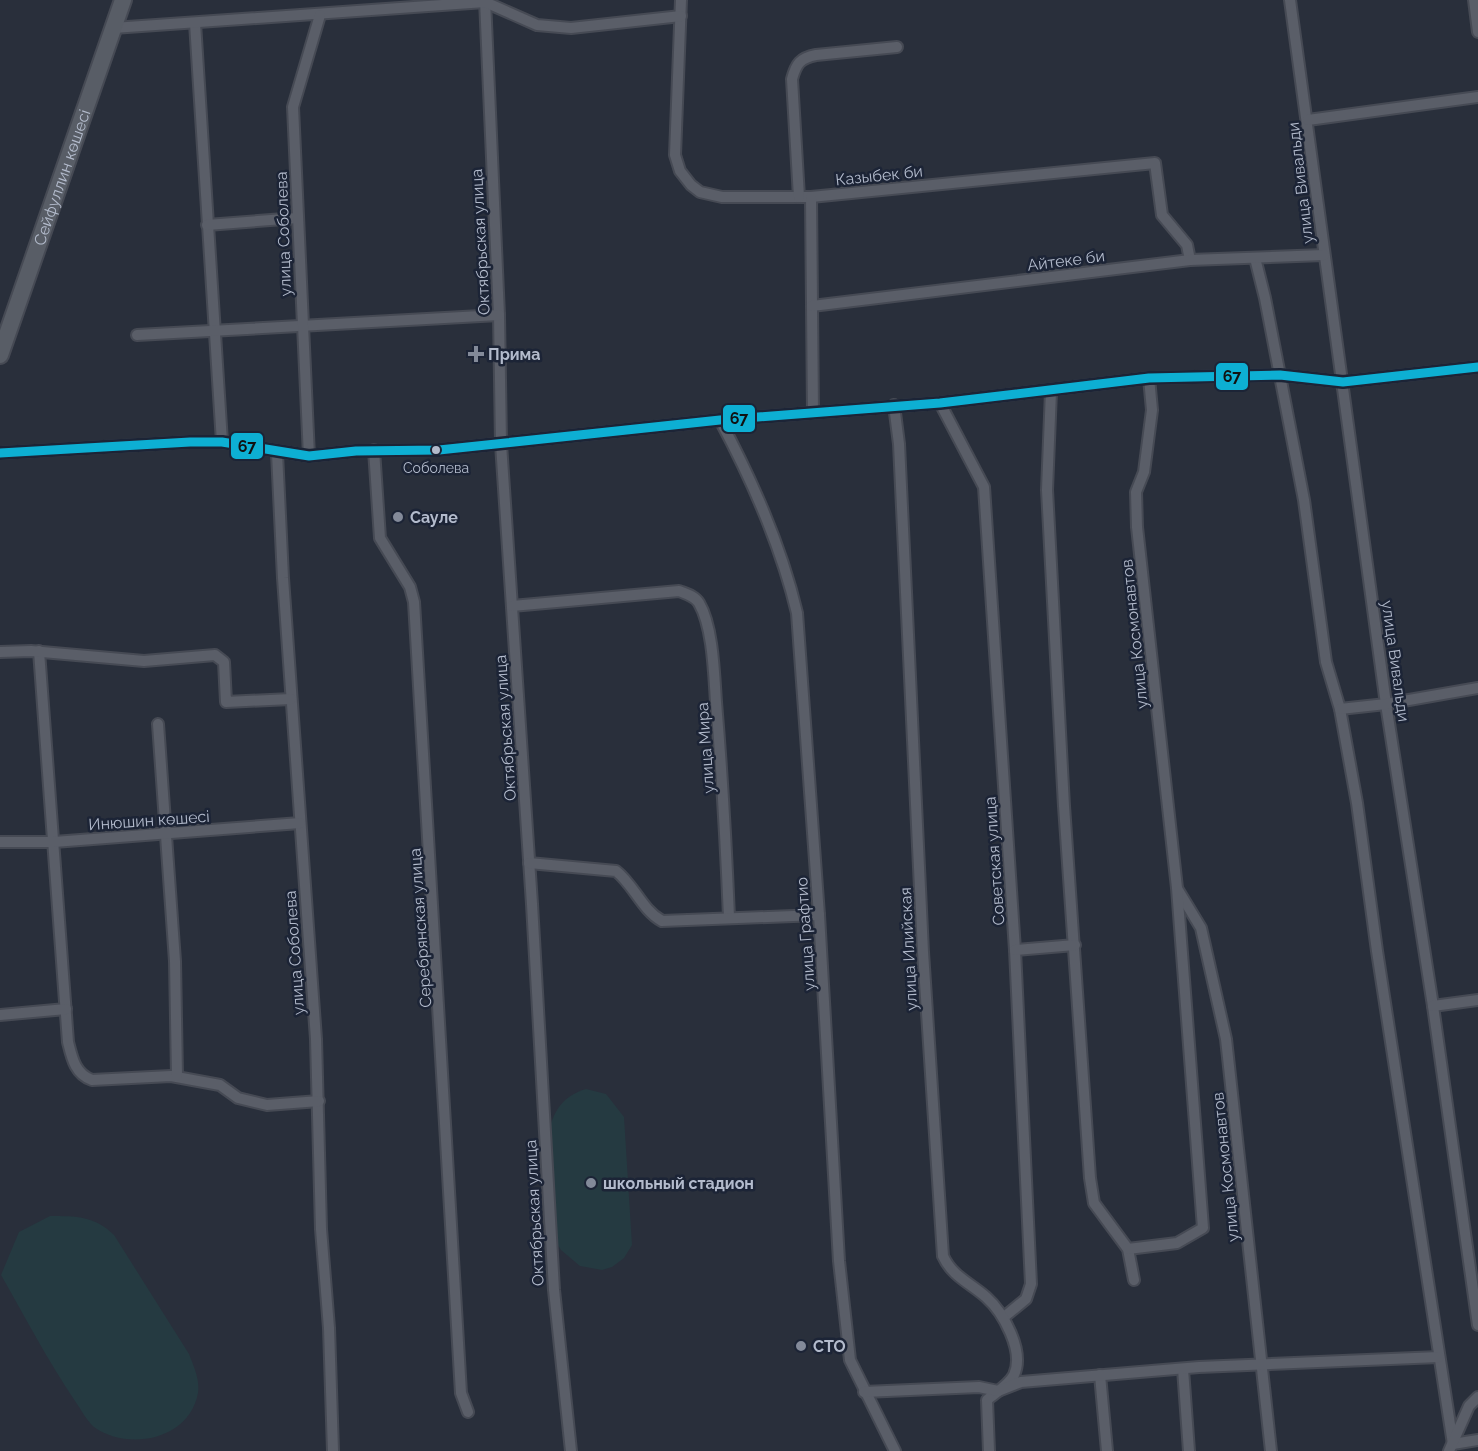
<svg xmlns="http://www.w3.org/2000/svg" width="1478" height="1451" viewBox="0 0 1478 1451" font-family="Raleway,sans-serif">
<style>
.green{fill:#253a41}
.lines{fill:none;stroke-linecap:round;stroke-linejoin:round}
.minor-casing{stroke:#464a54;stroke-width:14}
.secondary-casing{stroke:#464a54;stroke-width:20}
.minor{stroke:#5a5e68;stroke-width:10}
.secondary{stroke:#585d66;stroke-width:16}
.bus-1-casing{stroke:#1c2436;stroke-width:14}
.bus-1{stroke:#0dafd3;stroke-width:9}
.poi-dot{fill:#838a99;stroke:#1c2436;stroke-width:2}
.bus-dot{fill:#b3bbcc;stroke:#1c2436;stroke-width:2}
.labels{text-anchor:middle;stroke-width:5;stroke-linejoin:round;paint-order:stroke}
.bus-label{font-size:14px;fill:#b3bbcc;stroke:#1c2436}
.street-label{font-size:16px;fill:#b3bbcc;stroke:#1c2436}
.poi-label{font-size:16px;font-weight:bold;fill:#b3bbcc;stroke:#1c2436;text-anchor:start}
.line-badge{stroke:#1c2436;stroke-width:2}
.pale-badge-label{font-size:16px;text-anchor:middle;font-weight:bold;fill:#111}
</style>
<rect width="100%" height="100%" fill="#292f3b"/>
<g class="green">
<path d="M586,1089l20,5 18,23 8,128 -8,13 -12,9 -10,3 -22,-4 -19,-16 -5,-8 -7,-112c6,-22 15,-34 37,-41z"/>
<path d="M50,1216c26,0 45,0 64,19l75,119c5,13 11,26 9,39 -9,48 -71,58 -104,34 -8,-7 -13,-18 -19,-26 -27,-40 -50,-84 -74,-126l18,-43z"/>
</g>
<g class="lines">
<g class="minor-casing">
<g id="minor">
<polyline points="485,0 499,315 501,444 532,904 554,1290 571,1451"/>
<polyline points="681,0 675,155 680,171 691,185 700,192 722,197 811,197 1155,163 1162,215 1187,245 1190,260"/>
<polyline points="1290,0 1386,704 1433,1006 1478,1325"/>
<polyline points="1474,0 1478,32"/>
<polyline points="195,23 222,442"/>
<polyline points="113,28 485,2 537,25 571,28 681,16"/>
<polyline points="1308,120 1478,97"/>
<path d="M799,197l-7,-118c4,-15 8,-21 24,-24l81,-8"/>
<polyline points="811,197 813,413"/>
<polyline points="207,225 297,218"/>
<polyline points="1255,258 1265,298 1304,500 1326,662 1340,709 1357,803 1377,951 1453,1444"/>
<polyline points="812,306 1190,260 1324,255"/>
<polyline points="137,335 499,315"/>
<polyline points="1051,391 1047,490 1064,806 1090,1178 1094,1203 1128,1249 1134,1280"/>
<polyline points="940,403 984,487 1015,950 1031,1284 1026,1299 1004,1317"/>
<path d="M894,405l5,39 24,508 20,304c9,20 27,27 43,41 17,15 39,54 28,78 -5,10 -19,18 -27,25l2,51"/>
<path d="M720,420c33,62 61,125 77,193l22,302 20,346 11,99 45,91"/>
<polyline points="374,450 380,538 410,587 414,602 461,1393 468,1412"/>
<polyline points="0,453 190,442 222,442 309,456 356,451 439,450 720,420 940,403 1149,378 1280,375 1343,382 1478,367"/>
<polyline points="277,453 283,578 316,1039 321,1229 329,1328 333,1451"/>
<polyline points="309,456 293,107 320,15"/>
<path d="M512,606l167,-15c8,3 16,5 20,12 14,24 15,70 17,99 6,71 10,143 13,215"/>
<path d="M39,651l29,391c4,16 7,32 24,38l79,-4 49,9 18,13 29,7 52,-4"/>
<polyline points="0,652 31,651 144,661 215,655 224,662 226,702 291,699"/>
<polyline points="1340,709 1386,704 1478,688"/>
<polyline points="158,724 175,961 177,1076"/>
<polyline points="0,842 54,842 300,823"/>
<path d="M529,863l87,8c18,14 26,39 46,50l157,-6"/>
<polyline points="1178,890 1201,928 1226,1039 1271,1451"/>
<polyline points="1015,950 1075,945"/>
<polyline points="1433,1006 1478,1000"/>
<polyline points="0,1015 66,1009"/>
<polyline points="1128,1249 1177,1243 1203,1228 1177,888 1137,527 1136,492 1144,472 1152,410 1149,378"/>
<polyline points="1183,1369 1189,1451"/>
<polyline points="1100,1375 1107,1451"/>
<polyline points="864,1392 979,1387 998,1391 1021,1382 1199,1367 1439,1357"/>
<polyline points="1453,1444 1478,1440"/>
<polyline points="1449,1451 1469,1406 1478,1397"/>
</g>
</g>
<g class="secondary-casing">
<g id="secondary">
<path id="s1" d="M0,355l123,-355"/>
</g>
</g>
<use href="#minor" class="minor"/>
<use href="#secondary" class="secondary"/>
<g class="bus-1-casing">
<polyline id="bus-1" points="0,453 190,442 222,442 309,456 356,451 439,450 720,420 940,403 1149,378 1280,375 1343,382 1478,367"/>
</g>
<use href="#bus-1" class="bus-1"/>
</g>
<g class="poi-dot">
<path d="M473 345h6v6h6v6h-6v6h-6v-6h-6v-6h6z"/>
<circle cx="398" cy="517" r="6"/>
<circle cx="591" cy="1183" r="6"/>
<circle cx="801" cy="1346" r="6"/>
</g>
<circle class="bus-dot" cx="436" cy="450" r="5"/>
<g class="labels">
<g class="bus-label">
<text x="436" y="473">Соболева</text>
</g>
<g class="street-label">
<text transform="translate(879 175) rotate(-6)" y="6">Казыбек би</text>
<text dy="6" stroke="none"><textPath href="#s1" startOffset="188">Сейфуллин көшесі</textPath></text>
<text transform="translate(1300 183) rotate(-97)" y="6">улица Вивальди</text>
<text transform="translate(283 234) rotate(-92)" y="6">улица Соболева</text>
<text transform="translate(480 242) rotate(-93)" y="6">Октябрьская улица</text>
<text transform="translate(1066 260) rotate(-7)" y="6">Айтеке би</text>
<text transform="translate(1134 634) rotate(-96)" y="6">улица Космонавтов</text>
<text transform="translate(1396 661) rotate(82)" y="6">улица Вивальди</text>
<text transform="translate(505 728) rotate(-94)" y="6">Октябрьская улица</text>
<text transform="translate(705 748) rotate(-94)" y="6">улица Мира</text>
<text transform="translate(149 820) rotate(-4)" y="6">Инюшин көшесі</text>
<text transform="translate(994 861) rotate(-94)" y="6">Советская улица</text>
<text transform="translate(420 928) rotate(-94)" y="6">Серебрянская улица</text>
<text transform="translate(805 934) rotate(-94)" y="6">улица Графтио</text>
<text transform="translate(908 949) rotate(-93)" y="6">улица Илийская</text>
<text transform="translate(294 953) rotate(-94)" y="6">улица Соболева</text>
<text transform="translate(1225 1167) rotate(-96)" y="6">улица Космонавтов</text>
<text transform="translate(534 1213) rotate(-93)" y="6">Октябрьская улица</text>
</g>
<g class="poi-label">
<text x="488" y="360">Прима</text>
<text x="410" y="523">Сауле</text>
<text x="603" y="1189">школьный стадион</text>
<text x="813" y="1352">СТО</text>
</g>
</g>
<g class="line-badge">
<rect x="1215" y="362" width="34" height="29" rx="6" fill="#0dafd3"/>
<rect x="722" y="404" width="34" height="29" rx="6" fill="#0dafd3"/>
<rect x="230" y="432" width="34" height="28" rx="6" fill="#0dafd3"/>
</g>
<g class="pale-badge-label">
<text x="1232" y="382">67</text>
<text x="739" y="424">67</text>
<text x="247" y="452">67</text>
</g>
</svg>
